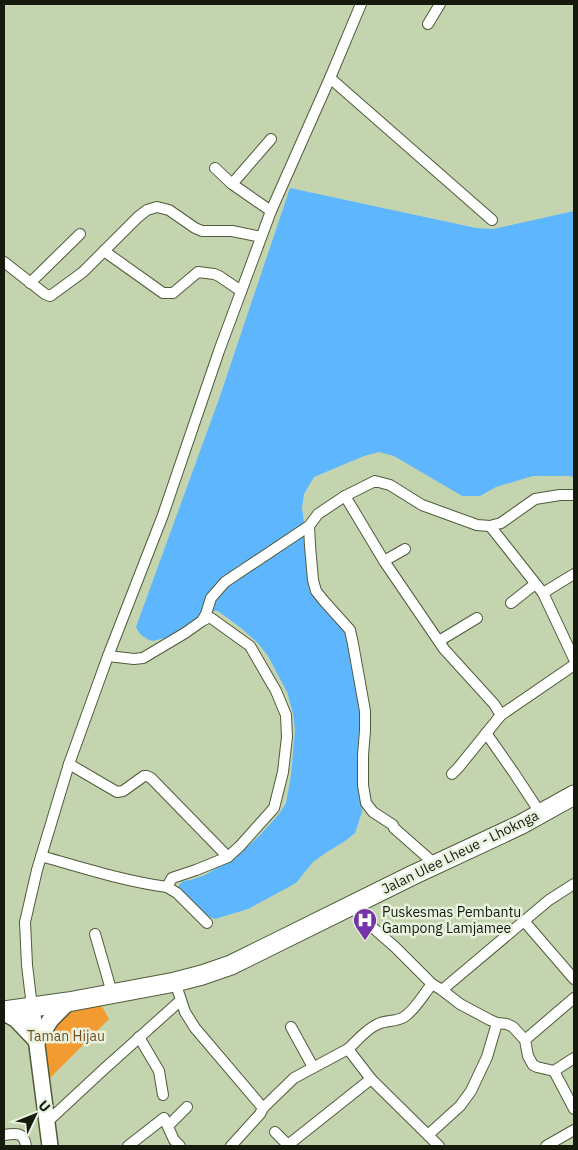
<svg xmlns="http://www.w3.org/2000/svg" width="578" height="1150" viewBox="0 0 578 1150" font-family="'IBM Plex Sans',sans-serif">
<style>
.green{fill:#f29b31}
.water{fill:#5eb6fe}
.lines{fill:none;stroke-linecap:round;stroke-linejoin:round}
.street-casing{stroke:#4f5c3b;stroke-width:12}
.secondary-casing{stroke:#4f5c3b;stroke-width:18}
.primary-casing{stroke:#4f5c3b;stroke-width:19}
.highway-casing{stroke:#4f5c3b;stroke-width:21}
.street{stroke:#fff;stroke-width:10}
.secondary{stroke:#fff;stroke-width:15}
.primary{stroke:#fff;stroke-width:16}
.highway{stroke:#fff;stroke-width:19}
.labels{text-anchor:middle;stroke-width:5;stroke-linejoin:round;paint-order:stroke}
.street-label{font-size:14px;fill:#151a0c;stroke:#e9f2de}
.poi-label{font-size:14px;fill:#151a0c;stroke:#e9f2de;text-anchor:start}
.park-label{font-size:14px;fill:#754d21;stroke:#e9f2de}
</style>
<rect width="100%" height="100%" fill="#c4d4ae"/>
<polygon class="green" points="99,1001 109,1019 49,1079 44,1039 61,1014"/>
<polygon class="water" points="290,188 476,228 493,229 574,211 574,477 569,476 533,476 496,487 480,496 462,496 394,456 379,452 364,456 314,477 304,494 302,508 312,579 342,627 348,641 363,720 360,784 362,812 355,833 345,841 324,854 313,862 296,883 248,909 215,919 205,915 180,892 179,885 183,881 191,880 205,875 239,855 260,835 279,814 286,803 291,775 295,730 293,713 287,692 268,656 257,642 241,628 218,611 210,611 172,636 153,641 147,639 140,634 136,627 219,399"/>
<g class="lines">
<g class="street-casing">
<g id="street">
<polyline points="428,24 440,4"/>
<polyline points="330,78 492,220"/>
<polyline points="215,168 232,184 271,211"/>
<polyline points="232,184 271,139"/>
<polyline points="104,251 163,293 173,293 198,272 214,274 219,276 241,291"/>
<polyline points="4,262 45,294 50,296 53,294 83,272 138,217 147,210 157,207 169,210 195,228 202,231 232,231 261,237"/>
<polyline points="30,283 80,234"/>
<polyline points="345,496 384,561 444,649 494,704 501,715"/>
<polyline points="490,526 543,593 574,659"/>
<polyline points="384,561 405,549"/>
<polyline points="543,593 574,574"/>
<polyline points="511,603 535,584"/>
<polyline points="202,621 206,614 211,598 225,582 309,526"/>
<polyline points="439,641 477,618"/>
<polyline points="108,656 134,659 143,658 185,633 202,621 208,618 211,618 250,646 276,691 286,715 287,737 283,772 274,808 240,846 228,857 196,870 172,878 167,887 177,893 207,923"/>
<polyline points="486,733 514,773 541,814"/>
<polyline points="69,764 117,792 123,791 144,776 147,776 151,778 228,857"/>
<polyline points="452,774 458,768 501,715 574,665"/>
<path d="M41,856c42,12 83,25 126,31"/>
<polyline points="436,865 394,828 393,825 373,812 366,803 363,785 363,755 365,731 365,711 353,644 350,630 324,601 316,591 313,580 310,546 309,526 318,514 345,496 375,481 390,485 422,505 477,525 490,526 501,523 535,499 560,495 574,495"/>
<polyline points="350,905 364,920 395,947 432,984 442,990 460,1004 490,1020 497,1023 507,1024 513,1027 525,1040 528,1056 533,1065 537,1067 554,1071 574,1109"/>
<polyline points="524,921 574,979"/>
<polyline points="95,934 112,993"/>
<polyline points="175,982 185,1012 195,1028 263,1108 260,1114 231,1146"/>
<path d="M432,984c-9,11 -17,26 -28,33 -8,5 -18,3 -26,7 -12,5 -21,17 -30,25l23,30 68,67"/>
<polyline points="442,990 549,900 574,884"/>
<polyline points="32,1007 27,965 25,922 37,870 69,764 108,656 163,515 219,351 271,211 330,78 361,4"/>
<polyline points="291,1027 313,1067"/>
<polyline points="139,1037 159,1071 163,1095"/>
<polyline points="525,1040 574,998"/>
<polyline points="554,1071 574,1058"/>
<polyline points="263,1108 294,1078 348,1049"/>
<polyline points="47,1122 103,1070 181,1000"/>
<polyline points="168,1126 187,1107"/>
<polyline points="275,1132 288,1145 371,1079"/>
<path d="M4,1135c12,-2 20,-3 22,11"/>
<polyline points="428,1135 460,1106 471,1091 487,1057 497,1023"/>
<polyline points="128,1146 164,1118 174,1140 180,1146"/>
<polyline points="546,1146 574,1130"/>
</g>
</g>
<g class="secondary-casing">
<polyline id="secondary" points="32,1007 50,1146"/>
</g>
<g class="primary-casing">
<polyline id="primary" points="4,1012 16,1019 37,1041 51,1019 68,1002"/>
</g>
<g class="highway-casing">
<polyline id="highway" points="4,1011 68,1002 175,982 202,975 231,965 413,875 520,825 574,795"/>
</g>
<use href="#street" class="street"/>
<use href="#secondary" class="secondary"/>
<use href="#primary" class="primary"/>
<use href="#highway" class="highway"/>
</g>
<defs>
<g id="hospital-pin" transform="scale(1.25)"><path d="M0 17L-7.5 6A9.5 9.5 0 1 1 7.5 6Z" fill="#7433a8" stroke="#e9f2de"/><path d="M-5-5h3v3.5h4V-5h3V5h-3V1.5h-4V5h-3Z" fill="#fff"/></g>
</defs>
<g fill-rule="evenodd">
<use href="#hospital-pin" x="365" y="920"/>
</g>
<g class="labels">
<g class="street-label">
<text transform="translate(460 852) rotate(-26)" y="5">Jalan Ulee Lheue - Lhoknga</text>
</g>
<g class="poi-label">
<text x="382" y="917">Puskesmas Pembantu<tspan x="382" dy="16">Gampong Lamjamee</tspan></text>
</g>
<g class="park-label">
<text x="66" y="1041">Taman Hijau</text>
</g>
</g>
<rect width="578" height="1150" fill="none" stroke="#151a0c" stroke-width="10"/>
<g transform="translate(35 1115) rotate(47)" stroke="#e9f2de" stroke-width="4" paint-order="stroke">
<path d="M0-4L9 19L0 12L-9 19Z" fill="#151a0c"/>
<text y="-8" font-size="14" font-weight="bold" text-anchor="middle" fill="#151a0c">U</text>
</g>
</svg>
